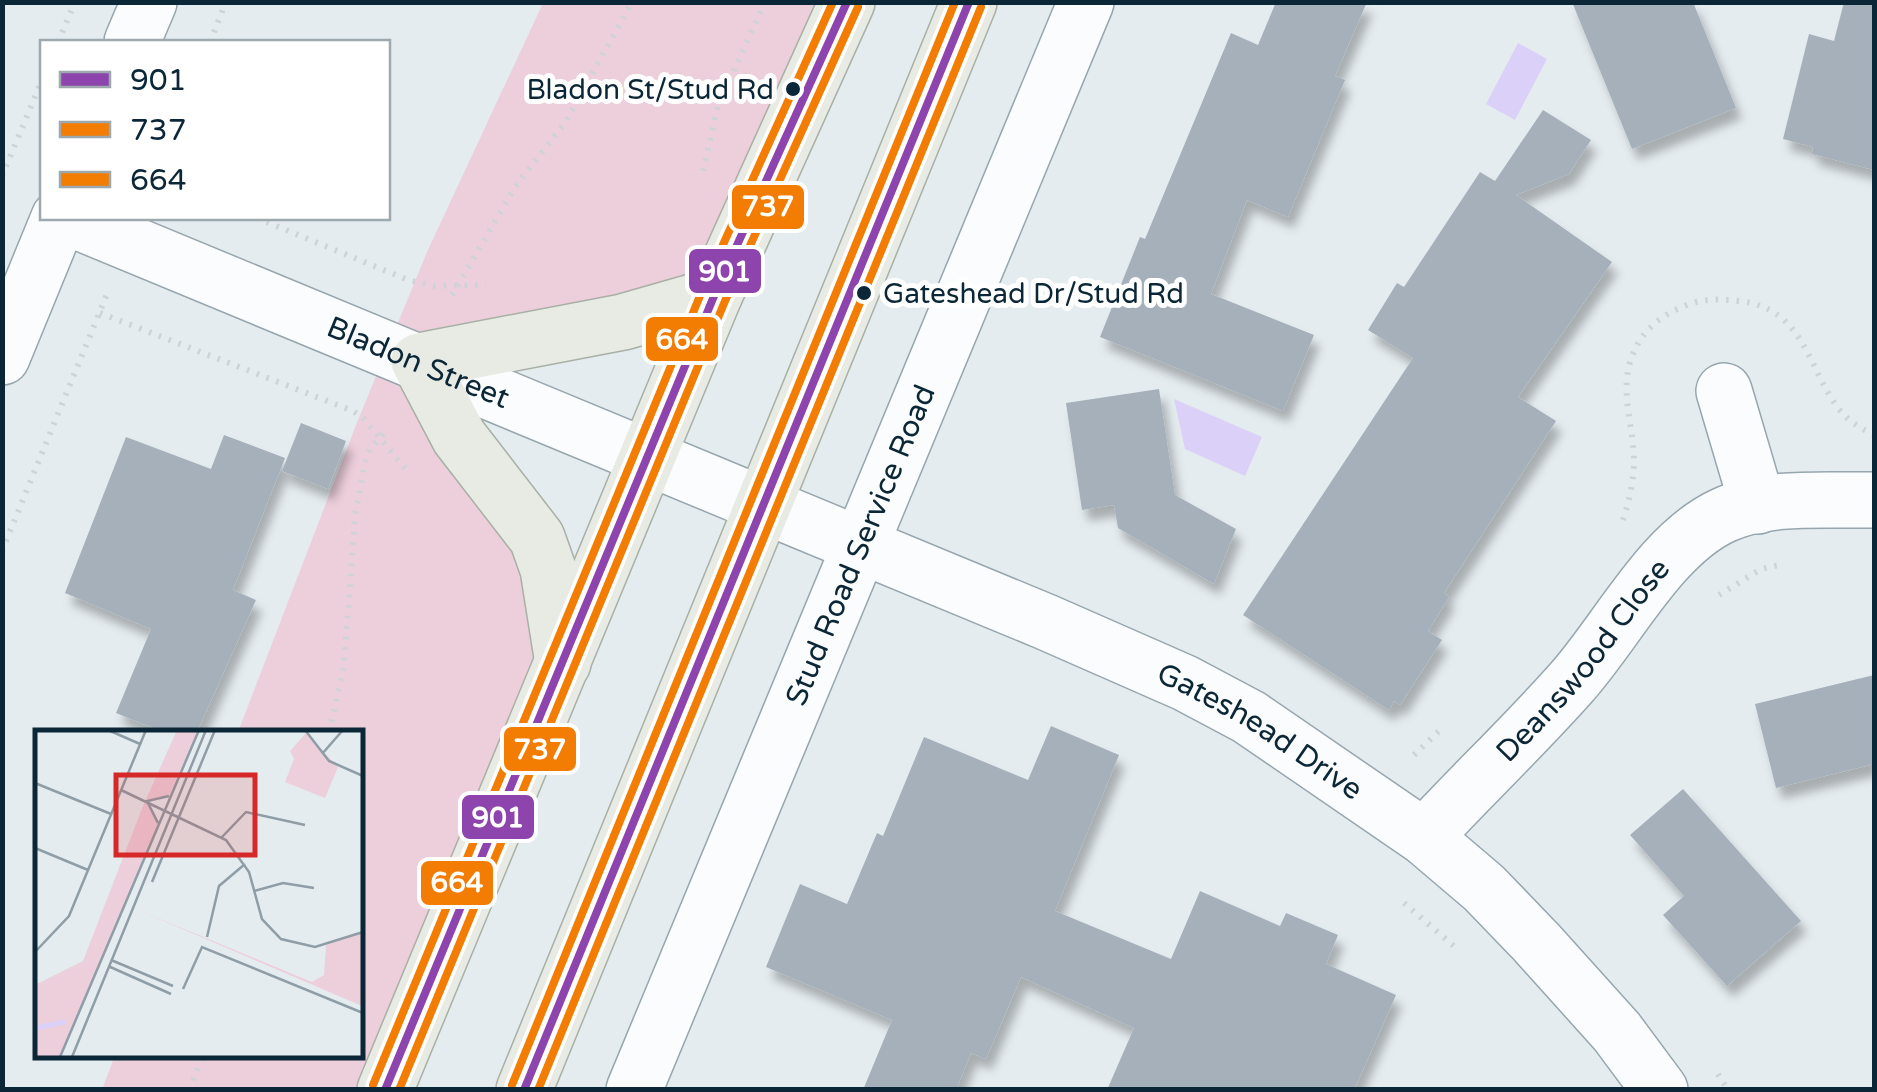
<svg xmlns="http://www.w3.org/2000/svg" width="1877" height="1092" viewBox="0 0 1877 1092" font-family="'Varela Round',sans-serif">
<style>
.green{fill:#edcedb}
.water{fill:#dad0f8}
.building{fill:#a5b0bb;filter:url(#shadow)}
.lines{fill:none;stroke-linecap:round;stroke-linejoin:round}
.minor-casing{stroke:#96a6af;stroke-width:58}
.primary-casing{stroke:#a8b0a6;stroke-width:58}
.path{stroke:#d0d3d6;stroke-width:6;stroke-dasharray:2.5 8;stroke-linecap:butt}
.minor{stroke:#fbfcfd;stroke-width:55}
.primary{stroke:#e8ebe4;stroke-width:55}
.bus-1-casing{stroke:#fff;stroke-width:15}
.bus-2-casing{stroke:#fff;stroke-width:15}
.bus-3-casing{stroke:#fff;stroke-width:15}
.bus-1{stroke:#8e44ad;stroke-width:8}
.bus-2{stroke:#f37d03;stroke-width:8}
.bus-3{stroke:#f37d03;stroke-width:8}
.bus-dot{fill:#0b2737;stroke:#fff;stroke-width:4}
.labels{text-anchor:middle;stroke-width:10;stroke-linejoin:round;paint-order:stroke}
.bus-label{font-size:28px;fill:#0b2737;stroke:#fff;text-anchor:end}
.street-label{font-size:30px;fill:#0b2737;stroke:#fff}
.inset-river{fill:none;stroke:#dad0f8;stroke-width:5}
.inset-road{fill:none;stroke:#8e9da6;stroke-width:2.5}
.view{fill:#d62828;fill-opacity:0.15;stroke:#d62828;stroke-width:5}
.inset-edge{fill:none;stroke:#0b2737;stroke-width:5}
.line-badge{stroke:#fff;stroke-width:4}
.badge-label{font-size:28px;text-anchor:middle;font-weight:bold;fill:#fff}
</style>
<defs>
<filter id="shadow"><feDropShadow dx="6" dy="11" stdDeviation="5" flood-color="#0004"/></filter>
</defs>
<rect width="100%" height="100%" fill="#e5ecf0"/>
<polygon class="green" points="543,3 847,3 714,296 419,361 482,464 563,663 385,1089 102,1090 115,1055 360,1054 360,732 238,732 356,425 427,252"/>
<g class="water">
<polygon points="1518,43 1547,59 1515,120 1486,104"/>
<polygon points="1174,399 1262,437 1245,476 1185,449"/>
</g>
<g class="building">
<polygon points="1276,2 1367,2 1335,76 1345,80 1288,217 1247,200 1211,294 1314,335 1283,411 1100,337 1140,237 1145,239 1231,33 1258,45"/>
<polygon points="1572,2 1693,2 1736,108 1632,149"/>
<polygon points="1844,2 1874,2 1874,170 1812,154 1813,147 1783,139 1809,34 1834,41"/>
<polygon points="1543,110 1591,140 1569,174 1516,195 1612,262 1518,397 1556,421 1444,593 1449,597 1428,631 1442,640 1400,705 1394,701 1389,710 1243,615 1413,358 1368,330 1397,283 1404,287 1480,172 1495,181"/>
<polygon points="1159,389 1175,495 1236,529 1214,584 1118,528 1114,505 1082,510 1066,403"/>
<polygon points="301,423 346,441 328,489 282,471"/>
<polygon points="224,435 285,458 233,590 256,600 197,732 163,732 116,713 151,629 65,593 126,437 211,469"/>
<polygon points="1874,675 1874,764 1776,788 1755,704"/>
<polygon points="1051,726 1119,755 1055,911 1171,959 1200,891 1280,926 1286,913 1338,935 1326,964 1396,995 1354,1090 1107,1090 1134,1028 1021,977 986,1059 971,1053 956,1090 863,1090 892,1020 766,967 800,884 847,904 877,833 883,836 924,737 1028,780"/>
<polygon points="1683,789 1801,921 1727,986 1663,915 1684,896 1630,835"/>
</g>
<g class="lines">
<g class="minor-casing">
<g id="minor">
<polyline points="132,42 149,2"/>
<path id="s1" d="M69,218l977,404 139,61 64,34 175,120 60,51 52,54 81,90 43,58"/>
<polyline points="2,357 59,218"/>
<polyline points="1724,391 1758,506"/>
<path id="s2" d="M1424,837c48,-52 100,-101 147,-154 46,-51 89,-139 153,-168 44,-20 103,-14 150,-15"/>
<path id="s3" d="M634,1090l452,-1088"/>
</g>
</g>
<g class="primary-casing">
<g id="primary">
<polyline points="563,663 548,569 537,538 459,437 419,361 623,322 714,296"/>
<polyline points="385,1090 714,296 847,2"/>
<polyline points="524,1090 969,2"/>
</g>
</g>
<g class="path">
<polyline points="58,42 75,2"/>
<polyline points="210,42 226,2"/>
<polyline points="703,171 718,105 762,9"/>
<polyline points="2,176 42,80"/>
<polyline points="257,218 408,280 434,286 486,285"/>
<polyline points="452,295 515,187 566,121 632,2"/>
<polyline points="100,313 353,411 363,418 408,472"/>
<path d="M1623,520c8,-25 13,-49 10,-75 -3,-29 -11,-55 -3,-83 10,-31 29,-46 57,-57 18,-7 34,-6 53,-4 64,8 67,65 98,107 10,13 22,20 36,27"/>
<polyline points="2,551 107,294"/>
<polyline points="1719,595 1761,569 1784,564"/>
<polyline points="329,732 344,665 355,516 365,462 370,449 388,428"/>
<polyline points="1414,755 1439,731"/>
<polyline points="1404,903 1455,947"/>
<polyline points="1718,1074 1728,1090"/>
<polyline points="189,1090 204,1054"/>
</g>
<use href="#minor" class="minor"/>
<use href="#primary" class="primary"/>
<g class="bus-1-casing">
<g id="bus-1">
<polyline points="385,1090 714,296 847,2"/>
<polyline points="524,1090 969,2"/>
</g>
</g>
<g class="bus-2-casing">
<g id="bus-2">
<polyline points="399,1090 725,301 858,7"/>
<polyline points="538,1090 981,7"/>
</g>
</g>
<g class="bus-3-casing">
<g id="bus-3">
<polyline points="373,1085 702,291 833,2"/>
<polyline points="512,1085 955,2"/>
</g>
</g>
<use href="#bus-1" class="bus-1"/>
<use href="#bus-2" class="bus-2"/>
<use href="#bus-3" class="bus-3"/>
</g>
<g class="bus-dot">
<circle cx="793" cy="89" r="9"/>
<circle cx="864" cy="293" r="9"/>
</g>
<g class="labels">
<g class="bus-label">
<text x="774" y="99">Bladon St/Stud Rd</text>
<text x="883" y="303" text-anchor="start">Gateshead Dr/Stud Rd</text>
</g>
<g class="street-label">
<text dy="10" stroke="none"><textPath href="#s1" startOffset="378">Bladon Street</textPath></text>
<text dy="10" stroke="none"><textPath href="#s3" startOffset="590">Stud Road Service Road</textPath></text>
<text dy="10" stroke="none"><textPath href="#s2" startOffset="238">Deanswood Close</textPath></text>
<text dy="10" stroke="none"><textPath href="#s1" startOffset="1298">Gateshead Drive</textPath></text>
</g>
</g>
<g transform="translate(35 730)">
<rect width="328" height="328" fill="#e5ecf0"/>
<path d="M142,0h22l-30,66 -21,6 10,22 -98,233h-25v-72l48,-24 60,-155zM271,3l32,34 -13,31 -40,-16 9,-23 -4,-8zM103,180l174,72 12,-7 2,-30 36,-13v74z" fill="#edcedb"/>
<path class="inset-river" d="M0,298l30,-6"/>
<path class="inset-road" d="M73,0l32,14M270,0l24,31 34,15M287,24l21,-24M0,53l76,31M86,60l105,50 23,32 13,47 19,20 34,8 48,-15M123,93l-11,-22 22,-5M187,107l24,-25 59,13M0,118l53,22M117,152l63,-152M219,161l29,-8 31,5M172,207l12,-51 26,-22M0,222l34,-36 77,-186M76,230l62,26M73,236l63,28M148,259l19,-42 161,66M25,327l139,-327M37,327l134,-327"/>
<path class="view" d="M81,45h139v80h-139z"/>
<rect width="328" height="328" class="inset-edge"/>
</g>
<g class="line-badge">
<rect x="730" y="183" width="76" height="48" rx="10" fill="#f37d03"/>
<rect x="687" y="247" width="76" height="48" rx="10" fill="#8e44ad"/>
<rect x="644" y="315" width="76" height="48" rx="10" fill="#f37d03"/>
<rect x="502" y="725" width="76" height="48" rx="10" fill="#f37d03"/>
<rect x="460" y="793" width="76" height="48" rx="10" fill="#8e44ad"/>
<rect x="419" y="859" width="76" height="48" rx="10" fill="#f37d03"/>
</g>
<g class="badge-label">
<text x="768" y="216">737</text>
<text x="725" y="281">901</text>
<text x="682" y="349">664</text>
<text x="540" y="759">737</text>
<text x="498" y="827">901</text>
<text x="457" y="892">664</text>
</g>
<rect width="1877" height="1092" fill="none" stroke="#0b2737" stroke-width="10"/>
<rect x="40" y="40" width="350" height="180" fill="#ffffff" stroke="#9da9af" stroke-width="2.5"/>
<rect x="60" y="72" width="50" height="15" fill="#8e44ad" stroke="#9da9af" stroke-width="2.5"/>
<text x="130" y="90" font-size="30" fill="#0b2737">901</text>
<rect x="60" y="122" width="50" height="15" fill="#f37d03" stroke="#9da9af" stroke-width="2.5"/>
<text x="130" y="140" font-size="30" fill="#0b2737">737</text>
<rect x="60" y="172" width="50" height="15" fill="#f37d03" stroke="#9da9af" stroke-width="2.5"/>
<text x="130" y="190" font-size="30" fill="#0b2737">664</text>
</svg>
